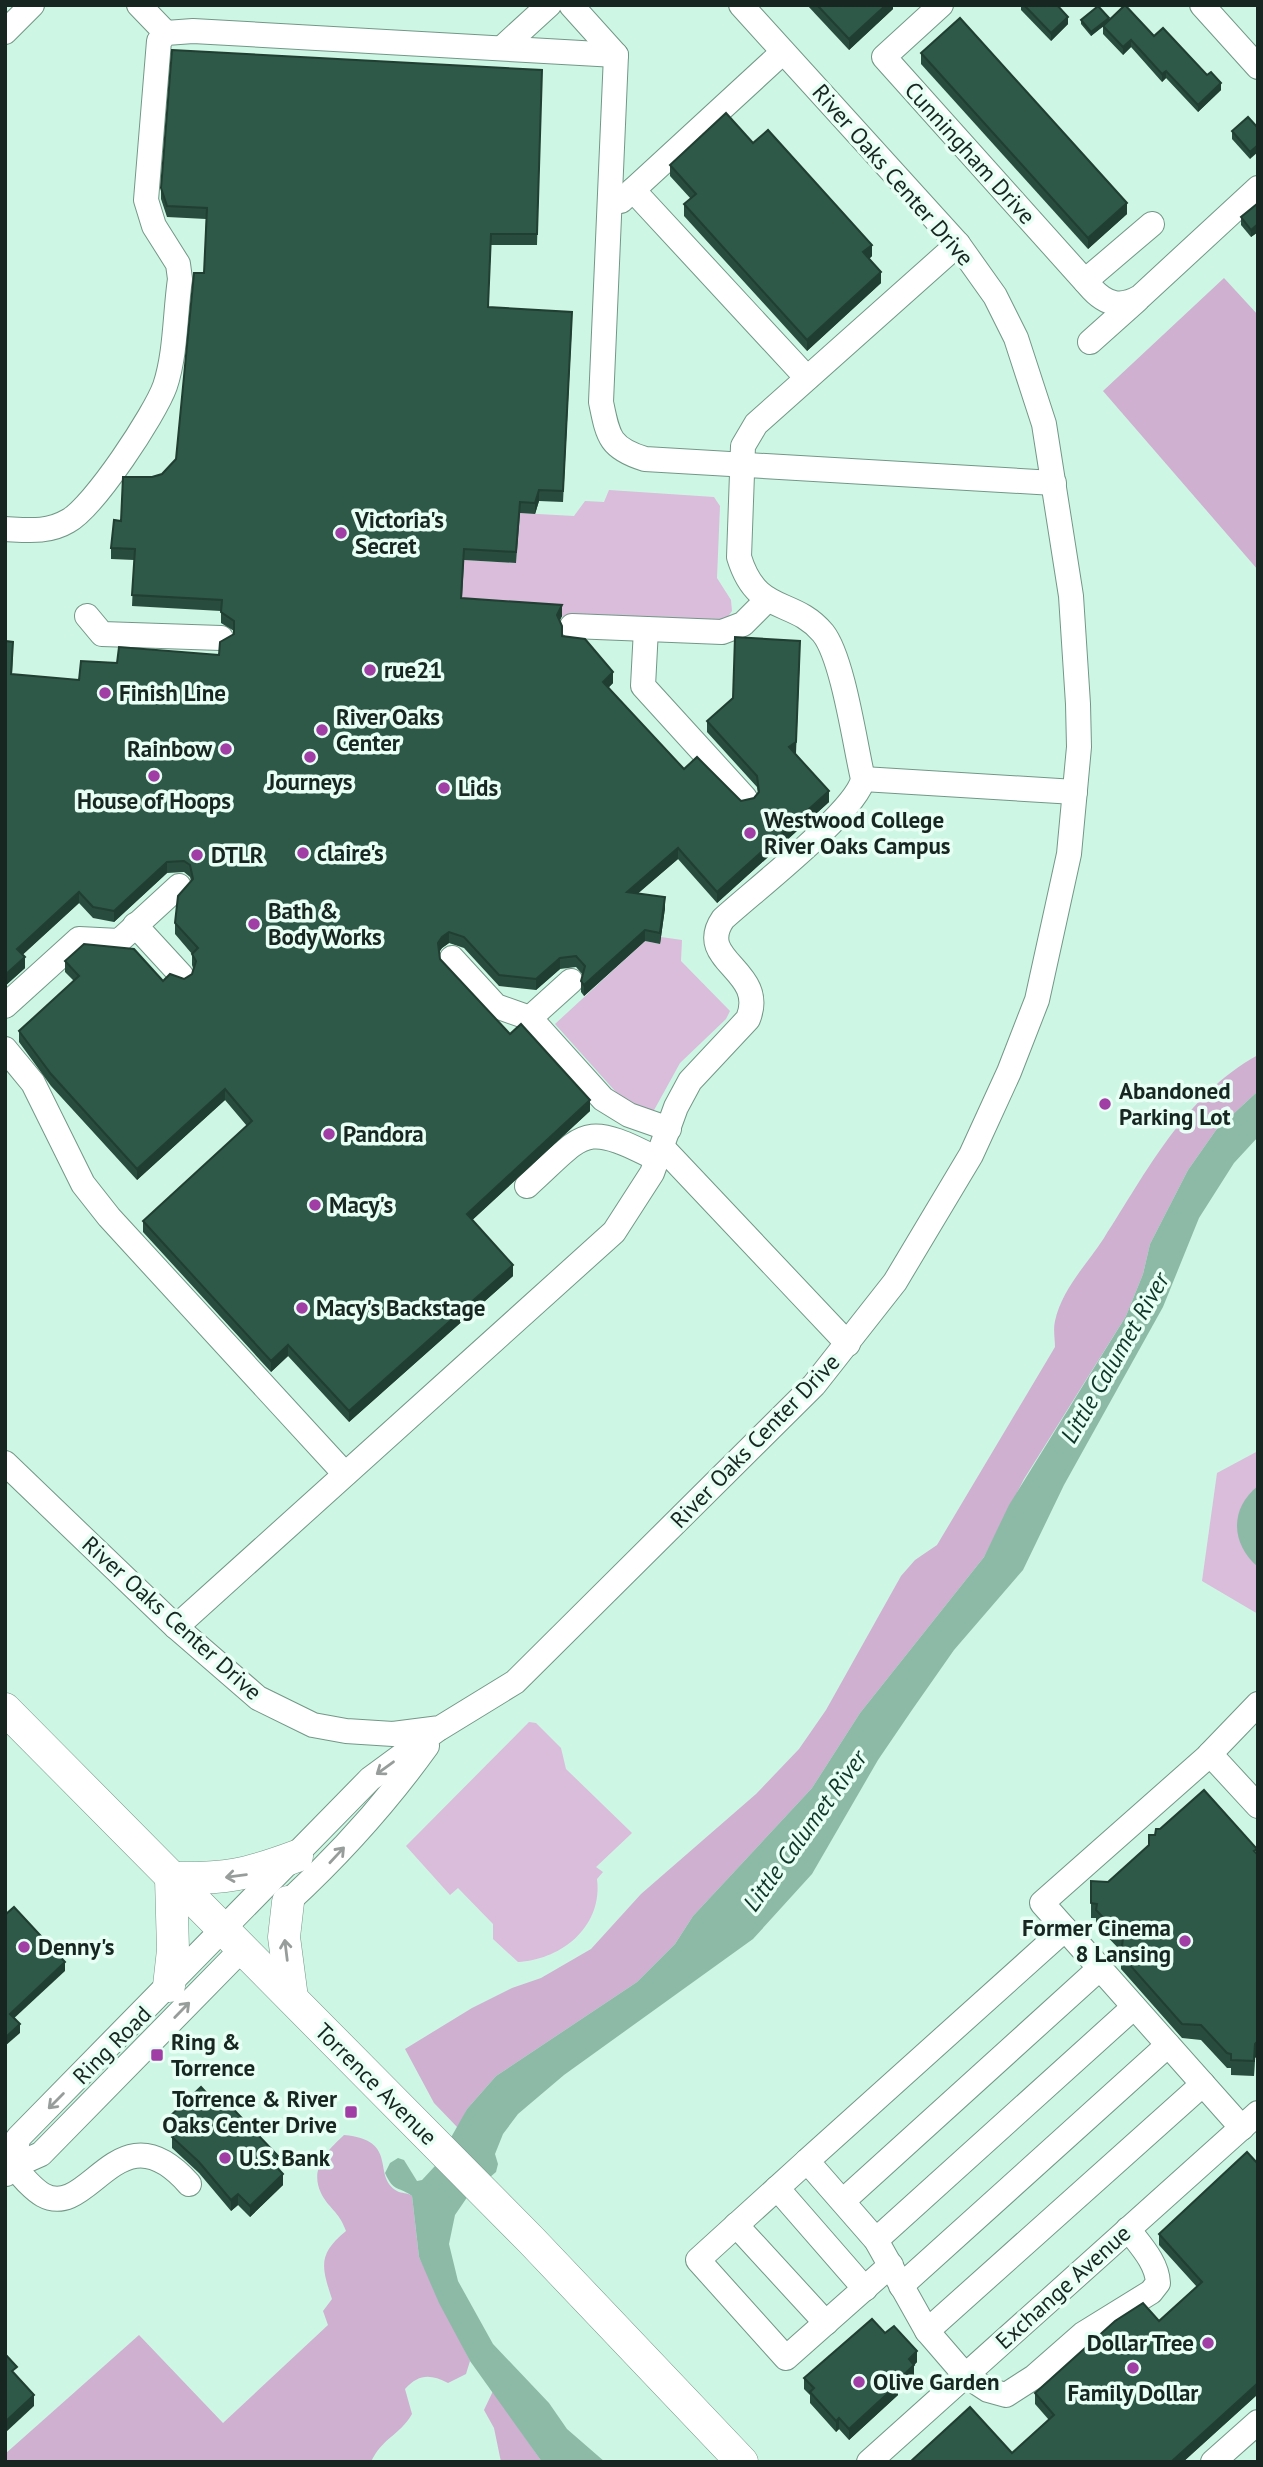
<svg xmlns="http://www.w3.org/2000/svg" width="1263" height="2467" viewBox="0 0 1263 2467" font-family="'PT Sans',sans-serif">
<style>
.green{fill:#dabcdb}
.forest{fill:#cfb0d0}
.water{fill:#8dbaa7}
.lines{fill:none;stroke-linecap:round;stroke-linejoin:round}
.minor-casing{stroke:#729787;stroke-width:26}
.major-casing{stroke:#729787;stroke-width:33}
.minor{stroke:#fff;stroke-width:24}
.major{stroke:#fff;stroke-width:32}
.wall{fill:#284c3e}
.shaded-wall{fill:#203e32}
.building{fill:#2e5848;stroke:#203e32;stroke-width:2}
.oneway{stroke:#979d9b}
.poi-dot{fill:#a03ea5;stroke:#e7fff4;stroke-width:2.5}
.labels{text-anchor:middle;stroke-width:7;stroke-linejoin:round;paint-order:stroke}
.street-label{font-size:23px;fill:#172620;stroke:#e7fff4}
.poi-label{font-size:23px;font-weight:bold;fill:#172620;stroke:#e7fff4;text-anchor:start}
.water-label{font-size:24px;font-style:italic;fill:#0e3628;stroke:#e7fff4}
</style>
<rect width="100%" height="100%" fill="#cef6e4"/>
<g class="green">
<polygon points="609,490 714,497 720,506 717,578 731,600 732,611 727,618 706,627 461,609 464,560 516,563 520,513 574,516 585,501 604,502"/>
<polygon points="661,937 682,940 681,961 730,1011 726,1019 680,1063 653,1112 632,1110 555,1024 645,941 660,944"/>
<polygon points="1258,1451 1258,1614 1202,1581 1217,1473"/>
<path d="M529,1722l7,1 25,25 5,21 66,64 -36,34 7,5 -6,7c6,48 -36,81 -79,83l-25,-23v-15l-35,-36 -8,7 -44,-49z"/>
</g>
<g class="forest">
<polygon points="1224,278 1258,315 1258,570 1103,391"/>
<path d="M1258,1055v36l-42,39 -28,40 -38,74 -7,30 -17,42 -102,163 -40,78 -124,156 -48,75 -119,128 -18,28 -38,38 -141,94 -29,33 -9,19 -24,-25 -29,-54 67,-41 40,-20 29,-10 50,-29 50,-55 115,-100 43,-45 27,-39 75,-134 14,-16 22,-15 118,-198c0,-8 -2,-18 0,-26 7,-32 32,-57 49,-83 42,-65 82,-144 154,-183z"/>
<path d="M344,2135c56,5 27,41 53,56 5,3 10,1 15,5l7,61 51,104 -4,13 -18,9c-18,-9 -29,-9 -43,6l7,25c-13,22 -30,24 -41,48h-366v-8l134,-119 84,88 105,-98 -5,-14 9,-12c-11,-33 -14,-45 14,-68 -7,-20 -18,-23 -25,-38 -12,-25 7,-43 23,-58z"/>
<polygon points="493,2391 542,2462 501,2462 494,2428 484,2410"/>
</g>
<g class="water">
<path d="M1258,1091v46l-24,26 -35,55 -36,89 -99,178 -41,85 -69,80 -42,60 -34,50 -66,114 -59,65 -189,136 -46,39 -15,20 -8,20 3,10 -2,8 -28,24 -13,19 -6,29 9,37 35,63 56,59 18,26 38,33h-63l-72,-101 -31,-58 -20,-46 -7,-61c-13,-10 -18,-3 -27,-23l5,-10 8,-5 6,2 13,21 5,-1 13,-14 32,-57 29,-33 141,-94 38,-38 18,-28 119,-128 48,-75 124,-156 25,-52 117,-189 17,-42 7,-30 38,-74 28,-40z"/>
<path d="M1258,1486v81c-27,-23 -29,-58 0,-81z"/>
</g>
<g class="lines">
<g class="minor-casing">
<g id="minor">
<polyline points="139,5 166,33"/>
<path d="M571,5l45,50 -15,347c7,34 8,46 44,57l409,24"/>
<path d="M941,5l-57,52 208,232c15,16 29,19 48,8l118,-109"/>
<polyline points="1202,5 1258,67"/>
<polyline points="5,32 32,5"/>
<polyline points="503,47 549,5"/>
<polyline points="633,190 807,378"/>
<polyline points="621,201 783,52"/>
<polyline points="1085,281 1152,224"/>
<polyline points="1090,342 1137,300"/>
<path d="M5,529c22,1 43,4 63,-8 26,-14 87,-107 97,-135 11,-33 10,-73 15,-107l-2,-15 -24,-38 -8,-26 13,-159 7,-8 27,-2 423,24"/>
<polyline points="87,616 102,634 221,638"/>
<polyline points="572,626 722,632 743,624 766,601"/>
<polyline points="646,629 643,686 745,798"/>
<polyline points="863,779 1075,792"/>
<polyline points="135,925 181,975"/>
<polyline points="452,958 496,1006 530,1018 603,1099 629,1115 669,1129"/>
<polyline points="5,1006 79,939 119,941 179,886"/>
<polyline points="530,1018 571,981"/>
<polyline points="5,1049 33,1083 83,1184 109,1217 345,1474"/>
<polyline points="662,1147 848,1344"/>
<path d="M527,1186c59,-53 54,-66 130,-27"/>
<polyline points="5,1463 176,1627 258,1698 313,1725 346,1731 393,1734 440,1728 515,1682 814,1385 895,1282 971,1155 1009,1072 1037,1000 1069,854 1079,747 1078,704 1071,596 1044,424 1016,338 995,296 958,244 741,5"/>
<path d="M176,1627l438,-395 38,-59 24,-66 14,-26 58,-62c20,-49 -54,-58 -25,-100 28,-26 134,-108 140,-140 -8,-34 -20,-121 -40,-146 -30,-36 -66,-17 -84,-76l4,-111 13,-22 202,-180"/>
<polyline points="1210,1754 1258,1806"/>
<path d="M288,1902c52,-48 98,-99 139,-156"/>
<path d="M1065,1929l-258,232 69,79 51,91 38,44 23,15 18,5 28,-18 49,-43 68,-42 7,-9c-1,-21 -18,-38 -30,-54"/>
<polyline points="1242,2128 1042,1903 1206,1758 1258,1704"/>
<path d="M5,2157c12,12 24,30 38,38 47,26 75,-91 146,-11"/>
<polyline points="807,2161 698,2260 786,2358 891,2265"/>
<polyline points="14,2166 18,2138 370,1779 438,1729"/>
<polyline points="6,2174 14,2166 41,2154 242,1949"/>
<polyline points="777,2188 865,2289"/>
<polyline points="843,2201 1100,1968"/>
<polyline points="736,2225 826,2323"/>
<polyline points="876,2240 1134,2007"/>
<polyline points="901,2286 1168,2045"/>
<polyline points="927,2331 1203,2084"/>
<polyline points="869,2462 1258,2113"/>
<polyline points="1213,2462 1258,2422"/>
</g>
</g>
<g class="major-casing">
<g id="major">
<polyline points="5,1709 531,2240 742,2462"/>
<path d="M171,1878c55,1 75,-3 126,-22"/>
<polyline points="288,1902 284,1937 292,1998"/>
<polyline points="169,1986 173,1950 171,1878"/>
</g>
</g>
<use href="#minor" class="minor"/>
<use href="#major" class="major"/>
</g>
<g class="wall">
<polygon points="807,5 893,5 893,9 849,50"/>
<polygon points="1021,5 1057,5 1068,24 1051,41 1021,10"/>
<polygon points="1081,20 1109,21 1154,36 1221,90 1198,112 1166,78 1162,82 1131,47 1123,55 1103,34 1103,26 1091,36 1081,24"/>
<polygon points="921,53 1127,214 1088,249 921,64"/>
<polygon points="542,70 537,245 491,245 488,307 572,323 563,502 539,501 535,514 520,513 516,563 464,560 462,598 562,616 560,620 562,636 613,683 608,688 684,769 741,801 754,798 758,794 757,787 707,732 707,721 796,753 795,754 829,802 717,903 678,859 638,893 665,908 660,944 645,941 584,996 581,992 581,981 583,975 576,967 560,969 536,990 499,986 464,948 449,943 442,948 439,952 440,959 510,1034 590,1111 472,1220 513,1276 349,1422 288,1356 271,1372 143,1232 143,1221 247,1126 225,1100 137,1180 51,1086 19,1042 19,1031 74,981 65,972 65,961 163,981 184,979 192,974 193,968 192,965 192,954 175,934 175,923 191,881 190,877 184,872 167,873 114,922 93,918 79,903 22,955 25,968 5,986 5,641 13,653 12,675 79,680 117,663 219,655 234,634 234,631 221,623 221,611 132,606 134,560 111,559 111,548 121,521 152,477 162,474 176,459 204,273 206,219 167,217 161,199 161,188"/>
<polygon points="1258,128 1250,159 1232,139 1232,131"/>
<polygon points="753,143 872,256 869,259 881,283 807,351 684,216 684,204 691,199 670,176 670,165"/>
<polygon points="1258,203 1258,232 1251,237 1241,225 1241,217"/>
<polygon points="1091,1881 1255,2058 1254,2076 1231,2075 1231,2068 1227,2068 1201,2040 1182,2038 1121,1969 1121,1951 1096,1925 1096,1918 1091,1918"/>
<polygon points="212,2099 278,2167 277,2168 283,2185 250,2217 238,2205 231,2211 199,2173 172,2148 172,2137 173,2136 167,2130 167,2119"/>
<polygon points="1258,2164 1258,2394 1183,2462 1012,2453 1049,2420 1035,2404 1035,2393 1159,2321 1197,2287 1159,2245 1159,2234"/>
<polygon points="885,2333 917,2362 914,2365 914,2376 898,2391 898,2395 849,2440 839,2429 836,2432 810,2403 810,2395 804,2389 804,2378"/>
</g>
<g class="shaded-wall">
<polygon points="886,5 893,5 893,9 849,50 849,39"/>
<polygon points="1068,17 1068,24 1051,41 1051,33"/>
<polygon points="1109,18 1109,22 1091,36 1091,32"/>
<polygon points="1131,40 1131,47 1123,55 1123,47"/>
<polygon points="1166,71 1166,78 1162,82 1162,74"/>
<polygon points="1221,83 1221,90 1198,112 1198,105"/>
<polygon points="1258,145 1258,152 1250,159 1250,152"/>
<polygon points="1127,203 1127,214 1088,249 1088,238"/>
<polygon points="1258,224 1258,232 1251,237 1251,230"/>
<polygon points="872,245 872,256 863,264 863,252"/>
<polygon points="881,272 881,283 807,351 807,340"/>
<polygon points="539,490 539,501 535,514 535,503"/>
<polygon points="562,605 562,616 557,626 557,615"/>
<polygon points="800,652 796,753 789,758 789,747"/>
<polygon points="613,672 613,683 603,693 603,682"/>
<polygon points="829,791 829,802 717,903 717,892"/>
<polygon points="678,848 678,859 627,903 627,892"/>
<polygon points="167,862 167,873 114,922 114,911"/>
<polygon points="79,892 79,903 17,960 17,949"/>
<polygon points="665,897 665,908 660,944 660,933"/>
<polygon points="645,930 645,941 584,996 584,985"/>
<polygon points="449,932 449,943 442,948 438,954 438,943 442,937"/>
<polygon points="25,957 25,968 5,986 5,975"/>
<polygon points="560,958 560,969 536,990 536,979"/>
<polygon points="225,1089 225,1100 137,1180 137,1169"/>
<polygon points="590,1100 590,1111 467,1225 467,1214"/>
<polygon points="513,1265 513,1276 349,1422 349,1411"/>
<polygon points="288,1345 288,1356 271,1372 271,1361"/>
<polygon points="65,1962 65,1971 10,2022 10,2014"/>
<polygon points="20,2024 20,2033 5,2046 5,2038"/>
<polygon points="1258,2041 1258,2056 1255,2058 1254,2076 1255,2044"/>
<polygon points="278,2156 278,2167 272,2173 272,2162"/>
<polygon points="283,2174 283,2185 250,2217 250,2206"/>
<polygon points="238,2194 238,2205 231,2211 231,2200"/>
<polygon points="917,2351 917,2362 909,2370 909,2359"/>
<polygon points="914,2365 914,2376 898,2391 898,2395 849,2440 849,2429 896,2382"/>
<polygon points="1258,2383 1258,2394 1183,2462 1171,2462"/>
<polygon points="34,2395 34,2406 5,2433 5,2422"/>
<polygon points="839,2418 839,2429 836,2432 836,2421"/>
</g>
<g class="building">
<polygon points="817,5 886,5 849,39"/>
<polygon points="1024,5 1057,5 1068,17 1051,33"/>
<polygon points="1125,5 1154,36 1163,28 1207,75 1211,72 1221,83 1198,105 1166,71 1162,74 1131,40 1123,47 1103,26"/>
<polygon points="1098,6 1109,18 1091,32 1081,20"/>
<polygon points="960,18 1127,203 1088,238 921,53"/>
<polygon points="172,50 542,70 537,234 491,234 488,307 572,312 563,491 539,490 535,503 520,502 516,552 464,549 461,598 562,605 557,615 562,626 562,636 585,639 613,672 603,682 684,769 697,757 741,801 754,798 759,792 757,776 707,721 733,698 735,637 800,641 796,742 789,747 829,791 717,892 678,848 627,892 665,897 660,933 645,930 584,985 581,981 585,966 576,956 560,958 536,979 499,975 464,937 449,932 442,937 438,943 440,959 510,1034 521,1024 590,1100 467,1214 513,1265 349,1411 288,1345 271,1361 143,1221 252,1121 225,1089 137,1169 51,1074 19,1031 79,976 65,961 84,944 134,949 163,981 170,974 184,979 192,974 196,961 192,954 198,948 175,923 178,896 193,879 190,865 184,861 167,862 114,911 93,907 79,892 17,949 25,957 5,975 5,641 13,642 11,674 79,680 81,661 117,663 119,647 219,655 220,642 234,634 234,621 221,612 222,600 132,595 135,549 111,548 114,520 121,521 123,477 152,477 162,474 176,459 194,273 204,273 207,208 167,206 161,188"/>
<polygon points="726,113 753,143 768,130 872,245 863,252 881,272 807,340 684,204 696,194 670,165"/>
<polygon points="1248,117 1258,128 1258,145 1250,152 1232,131"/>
<polygon points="1258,203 1258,224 1251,230 1241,217"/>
<polygon points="1204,1790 1257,1849 1254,1851 1258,1855 1258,2041 1255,2044 1254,2061 1231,2060 1231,2054 1227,2053 1201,2025 1182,2024 1121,1955 1123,1938 1096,1910 1097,1904 1091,1903 1091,1881 1108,1882 1149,1845 1149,1835 1155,1835 1156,1829 1160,1829"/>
<polygon points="14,1907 65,1962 10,2014 20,2024 5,2038 5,1915"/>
<polygon points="201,2087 212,2099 218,2093 278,2156 272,2162 283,2174 250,2206 238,2194 231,2200 199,2162 172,2137 178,2131 167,2119"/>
<polygon points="1247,2152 1258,2164 1258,2383 1171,2462 910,2462 970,2407 1012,2453 1054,2415 1035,2393 1115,2321 1143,2303 1159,2321 1202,2282 1159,2234"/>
<polygon points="872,2319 885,2333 894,2326 917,2351 909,2359 914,2365 896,2382 898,2384 849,2429 839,2418 836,2421 810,2392 814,2388 804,2378"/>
<polygon points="5,2354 17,2367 12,2371 34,2395 5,2422"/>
</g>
<defs><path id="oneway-shaft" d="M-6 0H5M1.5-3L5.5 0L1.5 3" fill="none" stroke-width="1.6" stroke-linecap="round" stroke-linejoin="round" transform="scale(1.75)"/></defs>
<g class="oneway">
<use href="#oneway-shaft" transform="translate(385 1768) rotate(144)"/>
<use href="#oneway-shaft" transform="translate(337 1855) rotate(-47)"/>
<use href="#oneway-shaft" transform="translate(236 1876) rotate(173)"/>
<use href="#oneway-shaft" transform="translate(286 1950) rotate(-97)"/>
<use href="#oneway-shaft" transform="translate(182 2010) rotate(-46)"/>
<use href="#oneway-shaft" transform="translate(56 2101) rotate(135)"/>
</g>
<g class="poi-dot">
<circle cx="341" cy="533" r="7"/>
<circle cx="370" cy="670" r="7"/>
<circle cx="105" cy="693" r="7"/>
<circle cx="322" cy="730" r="7"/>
<circle cx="226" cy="749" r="7"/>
<circle cx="310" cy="757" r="7"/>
<circle cx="154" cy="776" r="7"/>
<circle cx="444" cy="788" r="7"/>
<circle cx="750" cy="833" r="7"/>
<circle cx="303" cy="853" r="7"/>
<circle cx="197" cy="855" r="7"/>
<circle cx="254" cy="924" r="7"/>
<circle cx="1105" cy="1104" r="7"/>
<circle cx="329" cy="1134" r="7"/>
<circle cx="315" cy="1205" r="7"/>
<circle cx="302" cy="1308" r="7"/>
<circle cx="1185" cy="1941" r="7"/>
<circle cx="24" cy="1947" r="7"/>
<rect x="150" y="2048" width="14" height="14" rx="3.5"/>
<rect x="344" y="2105" width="14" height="14" rx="3.5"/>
<circle cx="225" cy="2158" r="7"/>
<circle cx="1208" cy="2343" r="7"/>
<circle cx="1133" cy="2368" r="7"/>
<circle cx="859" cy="2382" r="7"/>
</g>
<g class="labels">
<g class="street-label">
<text transform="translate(970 153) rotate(48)" y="8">Cunningham Drive</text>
<text transform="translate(893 175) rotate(49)" y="8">River Oaks Center Drive</text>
<text transform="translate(755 1441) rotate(-46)" y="8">River Oaks Center Drive</text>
<text transform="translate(172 1618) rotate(42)" y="8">River Oaks Center Drive</text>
<text transform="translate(112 2045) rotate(-45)" y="8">Ring Road</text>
<text transform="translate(376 2084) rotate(45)" y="8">Torrence Avenue</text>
<text transform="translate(1063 2287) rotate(-42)" y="8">Exchange Avenue</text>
</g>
<g class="poi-label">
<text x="355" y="528">Victoria's<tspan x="355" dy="26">Secret</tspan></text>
<text x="384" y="678">rue21</text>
<text x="119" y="701">Finish Line</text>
<text x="336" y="725">River Oaks<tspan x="336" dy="26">Center</tspan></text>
<text x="212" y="757" text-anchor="end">Rainbow</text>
<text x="310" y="790" text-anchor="middle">Journeys</text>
<text x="458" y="796">Lids</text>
<text x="154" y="809" text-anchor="middle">House of Hoops</text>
<text x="764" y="828">Westwood College<tspan x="764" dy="26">River Oaks Campus</tspan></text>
<text x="317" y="861">claire's</text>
<text x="211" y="863">DTLR</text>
<text x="268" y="919">Bath &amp;<tspan x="268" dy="26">Body Works</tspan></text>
<text x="1119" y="1099">Abandoned<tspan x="1119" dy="26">Parking Lot</tspan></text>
<text x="343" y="1142">Pandora</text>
<text x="329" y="1213">Macy's</text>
<text x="316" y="1316">Macy's Backstage</text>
<text x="1171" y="1936" text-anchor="end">Former Cinema<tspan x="1171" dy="26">8 Lansing</tspan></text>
<text x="38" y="1955">Denny's</text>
<text x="171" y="2050">Ring &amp;<tspan x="171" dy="26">Torrence</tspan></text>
<text x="337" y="2107" text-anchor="end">Torrence &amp; River<tspan x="337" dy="26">Oaks Center Drive</tspan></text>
<text x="239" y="2166">U.S. Bank</text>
<text x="1194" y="2351" text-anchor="end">Dollar Tree</text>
<text x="873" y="2390">Olive Garden</text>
<text x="1133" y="2401" text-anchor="middle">Family Dollar</text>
</g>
<g class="water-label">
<text transform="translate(1115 1358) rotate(-60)" y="8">Little Calumet River</text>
<text transform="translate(805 1831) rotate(-54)" y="8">Little Calumet River</text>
</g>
</g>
<rect width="1263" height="2467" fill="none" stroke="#172620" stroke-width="14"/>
</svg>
